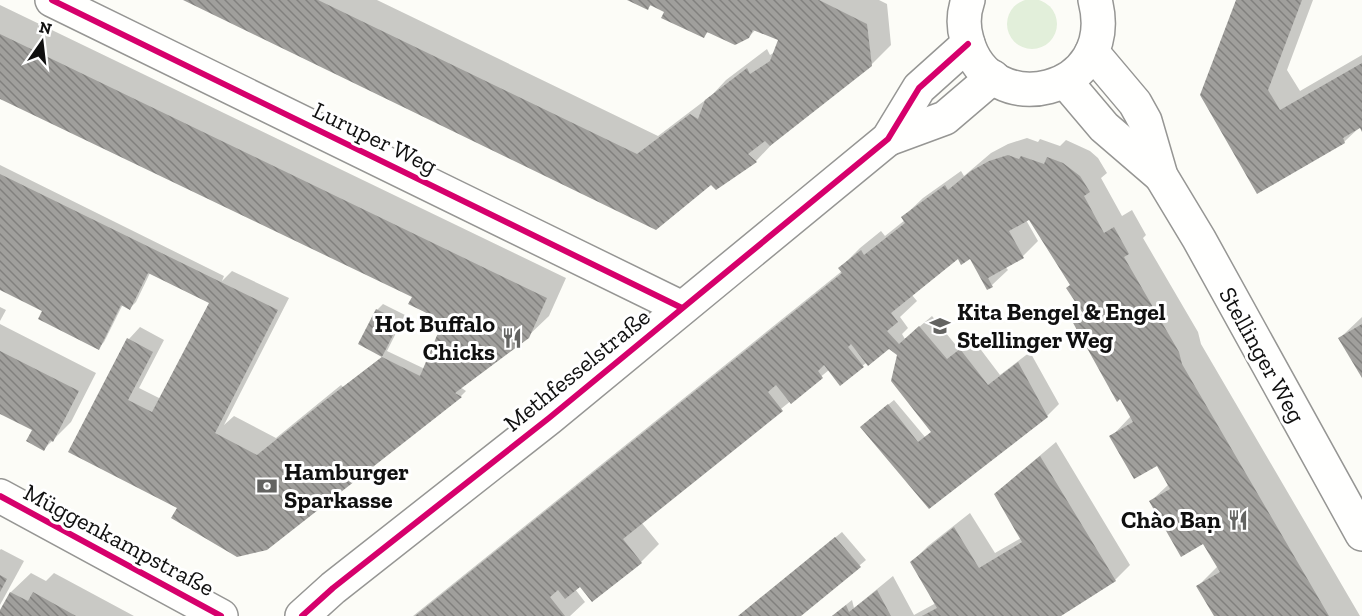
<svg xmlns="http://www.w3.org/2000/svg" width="1362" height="616" viewBox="0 0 1362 616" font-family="'Zilla Slab',serif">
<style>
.grass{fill:#e2efda}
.shadow{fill:#0003}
.building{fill:url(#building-back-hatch)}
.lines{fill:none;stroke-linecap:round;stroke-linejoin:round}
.minor-casing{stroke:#969694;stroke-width:36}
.tertiary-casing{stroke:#969694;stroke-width:36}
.minor{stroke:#fffffe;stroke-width:33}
.tertiary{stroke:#fffffe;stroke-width:33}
.cycleway-casing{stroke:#fff;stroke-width:10}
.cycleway{stroke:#d6006c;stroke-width:6}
.labels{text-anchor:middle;stroke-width:6;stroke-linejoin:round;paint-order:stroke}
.street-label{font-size:24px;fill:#101010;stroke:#fff}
.poi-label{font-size:24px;font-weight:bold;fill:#101010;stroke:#fff;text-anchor:start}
</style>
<defs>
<pattern id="building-back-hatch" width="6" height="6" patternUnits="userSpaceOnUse" patternTransform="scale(1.5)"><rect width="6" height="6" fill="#a09f9c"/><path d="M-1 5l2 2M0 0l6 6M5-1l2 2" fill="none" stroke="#81807e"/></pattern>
</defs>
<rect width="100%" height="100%" fill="#fcfcf7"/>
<circle class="grass" cx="1032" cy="24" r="25"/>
<g class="shadow">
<polygon points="187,0 377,0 658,136 712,95 726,80 767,49 770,55 775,52 780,39 756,29 749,37 709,31 704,36 666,11 652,4 648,8 630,0 879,0 887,4 891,45 871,65 775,141 756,161 716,188 711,183"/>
<polygon points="1237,0 1313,0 1287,70 1300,91 1362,55 1362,129 1361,126 1344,142 1258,191"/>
<polygon points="0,5 566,278 549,316 528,336 460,387 466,391 461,396 266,548 178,507 70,452 129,339 140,327 164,340 139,388 161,399 210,303 150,273 136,302 130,308 123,304 104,342 98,348 44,311 0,289 0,165 224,276 222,281 232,271 289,298 224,425 234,416 276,438 341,385 343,387 383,356 360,344 377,310 383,304 405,315 387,351 425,369 446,321 414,296 0,97"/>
<polygon points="1027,138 1038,142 1040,139 1060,146 1066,140 1090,151 1098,158 1107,173 1101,178 1122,216 1132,210 1146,235 1143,238 1198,332 1201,344 1360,616 1216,616 1198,586 1218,566 1204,542 1151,501 1169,484 1157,464 1111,437 1131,416 1074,322 1084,311 1071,284 1030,218 1026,220 1038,241 1023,256 1005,266 1008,270 992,285 970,257 958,257 912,295 917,301 900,317 908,328 902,334 905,339 932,316 959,349 972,338 1000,375 1030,352 1059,404 1047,416 929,507 868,421 894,400 925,437 933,431 898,355 891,345 862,366 829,370 641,522 659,544 641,562 580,584 575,589 585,602 570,616 413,616 842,271 840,268 860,248 881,231 885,236 905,220 903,217 923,198 961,171 964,176 991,153 1008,144"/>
<polygon points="0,307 6,310 0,321"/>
<polygon points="1362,317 1362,375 1340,338"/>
<polygon points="0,324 96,373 71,422 44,449 34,429 0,412"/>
<polygon points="1056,442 1130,565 1115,580 1059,616 832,616 852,600 854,608 893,576 914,615 936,603 912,562 928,546 970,513 995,553 1021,538 996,494 1012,479"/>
<polygon points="842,532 866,560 799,616 739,616"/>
<polygon points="1,549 24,561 0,605 0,550"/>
<polygon points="31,573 46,581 54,573 134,616 0,616 11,592"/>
</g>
<g class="building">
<polygon points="183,0 318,0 637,154 690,114 698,119 705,100 747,68 750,74 770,61 778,40 753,30 749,38 735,45 707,32 704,38 661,18 664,12 650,5 648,10 627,0 819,0 867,24 872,66 770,146 765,141 748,154 757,162 716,190 711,185 656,230"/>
<polygon points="1236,0 1302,0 1268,90 1280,110 1362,63 1362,132 1360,128 1343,138 1345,143 1257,194 1200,95"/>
<polygon points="0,34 547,298 529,338 455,393 462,397 267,550 237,557 171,518 177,508 68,452 127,338 153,352 128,400 152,412 209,303 148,273 130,310 121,305 99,350 38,319 42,311 0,290 0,174 278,310 215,433 257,455 323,402 382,357 420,376 443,321 408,304 412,297 0,99"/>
<polygon points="1008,155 1019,159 1021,156 1044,164 1047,157 1063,163 1080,176 1090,192 1084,196 1104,233 1114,227 1129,254 1124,257 1179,352 1182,364 1329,616 1214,616 1196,586 1220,572 1203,544 1181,557 1149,501 1170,489 1157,466 1134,479 1109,436 1133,422 1120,399 1117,402 1072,321 1084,315 1066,288 1070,285 1029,220 1009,231 1024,258 988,278 993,287 987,290 970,259 961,265 958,259 891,313 898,322 887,331 899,344 919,326 947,359 960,349 988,385 1018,362 1048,417 929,509 860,427 888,404 918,442 931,432 891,381 897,355 889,349 868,366 851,344 848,347 864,367 840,386 824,365 818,371 823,378 791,404 776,385 768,392 783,411 623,539 642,563 592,602 580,587 565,599 558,590 550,597 565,616 415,616 842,273 838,268 861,250 864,255 905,223 901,217 945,185 948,190 971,171 989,161"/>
<polygon points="376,309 400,321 382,357 358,344"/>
<polygon points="1362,324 1362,378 1338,338"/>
<polygon points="0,351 79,391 53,442 50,440 44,451 26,441 32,430 0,414"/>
<polygon points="1040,456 1116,581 1061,616 922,616 937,608 910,562 954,527 979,568 1022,542 994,494"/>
<polygon points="835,537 861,567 801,616 738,616"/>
<polygon points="0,575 7,579 0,592"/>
<polygon points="877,590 891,616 832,616 846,605 849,612"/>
<polygon points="10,592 28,601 33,592 76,616 0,616 0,610"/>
</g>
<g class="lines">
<g class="minor-casing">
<g id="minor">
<polyline points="52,0 682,308"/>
<polyline points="1092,52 1135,103 1145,121 1161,176 1199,239 1362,534"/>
<polyline points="1065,81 1104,127 1161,176"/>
</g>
</g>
<g class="tertiary-casing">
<g id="tertiary">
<path d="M968,0c-5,14 -5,27 -1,40 22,83 153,55 128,-40"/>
<polyline points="888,139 945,118 993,77"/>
<polyline points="0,496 221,616"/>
<polyline points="302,616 333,588 549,418 888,139 919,88 968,44"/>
</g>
</g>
<use href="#minor" class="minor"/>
<use href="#tertiary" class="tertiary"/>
<g class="cycleway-casing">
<g id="cycleway">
<polyline points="52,0 682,308"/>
<polyline points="0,496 221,616"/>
<polyline points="302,616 333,588 549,418 888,139 919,88 968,44"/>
</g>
</g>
<use href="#cycleway" class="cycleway"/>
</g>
<defs>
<g id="school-bare" transform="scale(1.62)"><path d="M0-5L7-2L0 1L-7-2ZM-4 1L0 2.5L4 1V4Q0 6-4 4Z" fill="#636361" stroke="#fff" stroke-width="2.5" paint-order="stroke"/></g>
<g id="restaurant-bare" transform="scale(1.62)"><path d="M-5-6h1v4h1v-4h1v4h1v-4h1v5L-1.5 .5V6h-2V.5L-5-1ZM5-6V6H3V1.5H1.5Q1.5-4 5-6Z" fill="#636361" stroke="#fff" stroke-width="2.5" paint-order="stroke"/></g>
<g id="bank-bare" transform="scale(1.62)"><path d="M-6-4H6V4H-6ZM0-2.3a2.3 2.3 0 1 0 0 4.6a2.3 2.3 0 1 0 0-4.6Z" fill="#636361" stroke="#fff" stroke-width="2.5" paint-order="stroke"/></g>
</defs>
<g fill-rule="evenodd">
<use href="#school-bare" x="940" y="326"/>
<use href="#restaurant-bare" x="512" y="338"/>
<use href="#bank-bare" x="267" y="486"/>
<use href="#restaurant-bare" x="1238" y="520"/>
</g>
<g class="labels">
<g class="street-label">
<text transform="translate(375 138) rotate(26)" y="8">Luruper Weg</text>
<text transform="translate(1262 355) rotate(61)" y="8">Stellinger Weg</text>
<text transform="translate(577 370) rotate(-39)" y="8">Methfesselstraße</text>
<text transform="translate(119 540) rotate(28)" y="8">Müggenkampstraße</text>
</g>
<g class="poi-label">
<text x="957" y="320">Kita Bengel &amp; Engel<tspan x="957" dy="28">Stellinger Weg</tspan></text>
<text x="495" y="332" text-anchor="end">Hot Buffalo<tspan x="495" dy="28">Chicks</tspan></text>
<text x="284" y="480">Hamburger<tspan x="284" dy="28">Sparkasse</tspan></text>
<text x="1221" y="528" text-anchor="end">Chào Bạn</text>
</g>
</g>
<g transform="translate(42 42) rotate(14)" stroke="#ffffff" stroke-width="4.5" paint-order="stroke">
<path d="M0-4.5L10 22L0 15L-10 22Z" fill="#101010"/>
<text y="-9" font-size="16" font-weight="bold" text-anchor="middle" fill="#101010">N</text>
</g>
</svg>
